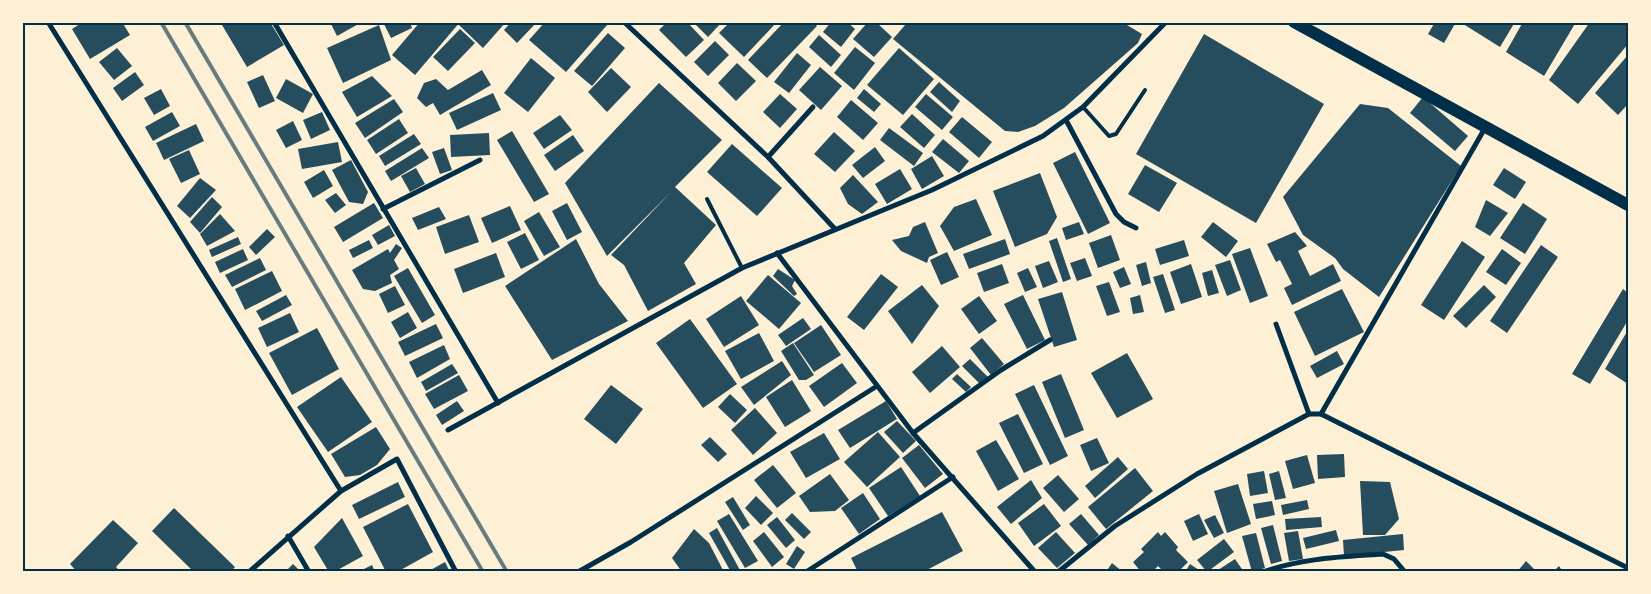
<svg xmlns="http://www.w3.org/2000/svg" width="1651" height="594" viewBox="0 0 1651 594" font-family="'Varela Round',sans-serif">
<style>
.building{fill:#264d5e}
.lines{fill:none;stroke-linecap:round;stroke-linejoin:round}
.service{stroke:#003049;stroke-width:4}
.minor{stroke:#003049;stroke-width:5}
.primary{stroke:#003049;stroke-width:12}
.rail{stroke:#657d81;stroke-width:4}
.neatline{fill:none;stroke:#003049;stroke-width:2}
</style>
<rect width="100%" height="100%" fill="#fdf0d5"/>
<g class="building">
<polygon points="83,22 122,22 130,35 90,59 72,29"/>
<polygon points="227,22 270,22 284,45 247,67 222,25"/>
<polygon points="330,22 362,22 337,36"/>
<polygon points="383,22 410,22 412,28 391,38"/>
<polygon points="420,22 460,22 415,75 392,55"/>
<polygon points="461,22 506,22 483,48 459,25"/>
<polygon points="511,22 537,22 517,43 504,30"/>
<polygon points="545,22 606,22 608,24 566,72 529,40"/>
<polygon points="667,22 687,22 704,40 686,57 659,30"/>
<polygon points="693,22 722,22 708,37"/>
<polygon points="730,22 777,22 744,57 719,33"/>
<polygon points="784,22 813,22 817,26 767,78 748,60"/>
<polygon points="831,22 847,22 855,29 841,47 823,32"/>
<polygon points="868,22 876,22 892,37 874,57 853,39"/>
<polygon points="903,22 1122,22 1142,34 1138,43 1064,108 1035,126 1018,132 1005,131 893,39 906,24"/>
<polygon points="1435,22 1456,22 1444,43 1428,34"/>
<polygon points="1460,22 1515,22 1500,47"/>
<polygon points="1523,22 1576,22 1544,76 1506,52"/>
<polygon points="1590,22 1628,22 1628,44 1578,104 1549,80"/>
<polygon points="379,25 391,60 343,83 327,48"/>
<polygon points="460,29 475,43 448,71 433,57"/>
<polygon points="608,33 625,48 592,86 574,71"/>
<polygon points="1204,34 1324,104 1256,223 1136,154"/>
<polygon points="819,35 841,55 831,67 809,47"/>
<polygon points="715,41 729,55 708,76 694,62"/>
<polygon points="855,47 875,63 854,90 834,73"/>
<polygon points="117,48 132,66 114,80 99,62"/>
<polygon points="899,48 934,79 903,115 867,85"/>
<polygon points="797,53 811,65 789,93 774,82"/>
<polygon points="1628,55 1628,104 1618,115 1595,93"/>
<polygon points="531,58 555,78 528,112 504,93"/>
<polygon points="737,63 756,81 736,101 718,83"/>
<polygon points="820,67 842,86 821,110 799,90"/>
<polygon points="611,68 631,87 607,112 588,92"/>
<polygon points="482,70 491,85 440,115 433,103 426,107 417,98 424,83 436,79 448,90"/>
<polygon points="135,72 144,85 122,101 113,88"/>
<polygon points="263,75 275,101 259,108 247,82"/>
<polygon points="372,76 392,96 357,117 342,92"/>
<polygon points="286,79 313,94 303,113 276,98"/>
<polygon points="939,82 960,101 952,112 930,92"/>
<polygon points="659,83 722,140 675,187 716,225 684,263 696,284 648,311 624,265 611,255 671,192 607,256 565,183"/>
<polygon points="161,89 170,106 154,115 144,98"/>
<polygon points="864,89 881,104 874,112 857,98"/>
<polygon points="493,93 501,110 457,130 449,113"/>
<polygon points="780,94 797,109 780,128 763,112"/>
<polygon points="926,94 953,117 942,130 915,107"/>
<polygon points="1423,97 1468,136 1455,151 1410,113"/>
<polygon points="394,99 403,112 365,138 355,123"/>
<polygon points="851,100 878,123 863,140 837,117"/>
<polygon points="1360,104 1388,108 1461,166 1379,297 1343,269 1335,258 1303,235 1283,197"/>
<polygon points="172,112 180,126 153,141 145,127"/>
<polygon points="322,112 330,130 311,139 303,120"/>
<polygon points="912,114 935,135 924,148 900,127"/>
<polygon points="560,115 572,130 544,149 533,133"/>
<polygon points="962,117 992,142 979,158 949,132"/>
<polygon points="399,119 408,133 376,154 367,140"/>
<polygon points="293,121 302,140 286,148 276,130"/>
<polygon points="196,124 204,141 164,160 156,143"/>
<polygon points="889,128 923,153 914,166 880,140"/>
<polygon points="512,131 549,194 534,202 497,140"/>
<polygon points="834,132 855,151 835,172 814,154"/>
<polygon points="489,133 490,155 451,157 450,135"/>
<polygon points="414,134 421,144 385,166 379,156"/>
<polygon points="573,135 584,151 555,171 544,155"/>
<polygon points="943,139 969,161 959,173 932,152"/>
<polygon points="338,142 342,162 302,169 298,149"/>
<polygon points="732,144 782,188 757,216 707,172"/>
<polygon points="875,147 885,161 863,178 852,165"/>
<polygon points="422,148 429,158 391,181 385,171"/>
<polygon points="444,148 452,170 440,174 432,152"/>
<polygon points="189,150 200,174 181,183 169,159"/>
<polygon points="1075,152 1110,223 1088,234 1053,163"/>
<polygon points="932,156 944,176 922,189 911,169"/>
<polygon points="351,160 368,192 363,204 349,202 332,170"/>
<polygon points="1145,165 1177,183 1159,212 1128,194"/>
<polygon points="416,168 425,184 410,192 401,176"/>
<polygon points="1504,168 1526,182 1515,199 1493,185"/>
<polygon points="900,169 912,189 887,204 875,184"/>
<polygon points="324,170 333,186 313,198 304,182"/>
<polygon points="1040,173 1057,217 1047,234 1015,247 993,191"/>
<polygon points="853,175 878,202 862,214 848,204 840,188"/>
<polygon points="200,178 216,190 190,218 177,206"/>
<polygon points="336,193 346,205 335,213 325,200"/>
<polygon points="212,197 222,207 200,233 190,222"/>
<polygon points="976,199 992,235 954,251 940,226 954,207"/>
<polygon points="1486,200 1508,213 1490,236 1475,227"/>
<polygon points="374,203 383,218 343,242 334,227"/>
<polygon points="567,203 582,232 567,240 552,211"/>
<polygon points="1523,203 1547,219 1525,254 1500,238"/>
<polygon points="510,206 521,230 492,243 481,218"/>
<polygon points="439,207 446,219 418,230 412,218"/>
<polygon points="539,212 560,247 544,256 524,221"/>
<polygon points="220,214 235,231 207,246 200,234"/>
<polygon points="469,215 479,242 445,254 436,227"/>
<polygon points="925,222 938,253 929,257 927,263 901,251 892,240 909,236 913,227"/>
<polygon points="1079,222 1084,234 1066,240 1062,228"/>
<polygon points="1213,222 1238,241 1226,257 1201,237"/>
<polygon points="389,225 395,236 378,245 372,235"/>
<polygon points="267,229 275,237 256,255 249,247"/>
<polygon points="1295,232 1307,246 1298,251 1310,276 1333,264 1341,281 1292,305 1284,288 1292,284 1280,260 1276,262 1267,244"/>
<polygon points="525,233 539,260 521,269 507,242"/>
<polygon points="1111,235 1120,260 1098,268 1089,243"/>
<polygon points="238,237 241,244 212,257 209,250"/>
<polygon points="1057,238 1071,279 1063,282 1049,241"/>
<polygon points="576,239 599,284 628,321 552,360 505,286"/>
<polygon points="1005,239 1010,254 969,269 963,254"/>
<polygon points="369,240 373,248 353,258 349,250"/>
<polygon points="1184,240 1189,256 1160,265 1155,249"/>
<polygon points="1462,241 1485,257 1444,320 1421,305"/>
<polygon points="396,244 402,248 394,260 399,269 390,275 392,283 375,291 363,289 352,270 388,249 390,253"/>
<polygon points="1541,245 1558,257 1507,333 1490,321"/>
<polygon points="1250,248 1268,296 1250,303 1232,254"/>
<polygon points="243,249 248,260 220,273 215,262"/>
<polygon points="1502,249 1521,263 1506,285 1486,272"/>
<polygon points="947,252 959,277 941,285 930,260"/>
<polygon points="496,253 505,277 463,293 454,269"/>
<polygon points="260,258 266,270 232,287 225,275"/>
<polygon points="1085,258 1092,276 1077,281 1070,263"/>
<polygon points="1230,260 1241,290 1227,296 1215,265"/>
<polygon points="1049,261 1058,282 1043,288 1035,266"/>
<polygon points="1146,262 1151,283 1142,286 1136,265"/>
<polygon points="1002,264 1009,283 984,292 977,273"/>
<polygon points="1191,264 1202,297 1181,304 1170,272"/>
<polygon points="1124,267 1131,284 1120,288 1113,272"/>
<polygon points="408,268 435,315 422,323 394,276"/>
<polygon points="1028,268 1037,287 1025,292 1017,273"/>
<polygon points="778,269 795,280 792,286 797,294 794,296 773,276"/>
<polygon points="1212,270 1219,293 1208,296 1202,273"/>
<polygon points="272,271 282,291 245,310 235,289"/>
<polygon points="881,274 898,287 864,330 847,317"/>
<polygon points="1163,274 1175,310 1165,313 1153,277"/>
<polygon points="768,275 801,303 779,329 746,301"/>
<polygon points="1109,282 1120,312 1107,316 1096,286"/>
<polygon points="922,285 939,306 912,344 888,311"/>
<polygon points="1484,285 1496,297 1466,328 1453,316"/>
<polygon points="395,286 405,305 388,313 379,294"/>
<polygon points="1342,289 1364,332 1315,356 1294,312"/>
<polygon points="1623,289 1628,293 1628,320 1590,384 1572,374"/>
<polygon points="1062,292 1077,340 1054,347 1038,299"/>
<polygon points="286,295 292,305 262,321 256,311"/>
<polygon points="1023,295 1045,340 1027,349 1004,304"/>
<polygon points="1140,295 1144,312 1133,314 1130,298"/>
<polygon points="741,296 759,325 724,347 706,319"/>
<polygon points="979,296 997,321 979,334 961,309"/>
<polygon points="408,312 417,328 400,338 391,322"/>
<polygon points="290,313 299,332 267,347 258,328"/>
<polygon points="803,318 811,329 786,346 778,335"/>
<polygon points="690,319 737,384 703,408 656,343"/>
<polygon points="436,324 443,338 405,356 398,342"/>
<polygon points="821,325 841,355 814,372 794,343"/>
<polygon points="317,328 339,369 292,395 269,353"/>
<polygon points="1628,330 1628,384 1605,369"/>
<polygon points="759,333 774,361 741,379 725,351"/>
<polygon points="982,338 1004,364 991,375 970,348"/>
<polygon points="793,343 814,375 806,380 799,380 781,351"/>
<polygon points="444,345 450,359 417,378 409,362"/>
<polygon points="942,346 960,367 930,393 912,372"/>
<polygon points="1337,351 1344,364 1317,378 1310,366"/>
<polygon points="1127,353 1153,399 1117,418 1091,373"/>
<polygon points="970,359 988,377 980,384 962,366"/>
<polygon points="782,361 791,375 754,405 741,387"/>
<polygon points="842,363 857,383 824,407 809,386"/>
<polygon points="452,364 458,373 426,391 421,382"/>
<polygon points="957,374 971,387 966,392 952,379"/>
<polygon points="1061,374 1084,430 1065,438 1042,382"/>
<polygon points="459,375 468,391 434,409 425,394"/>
<polygon points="341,377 372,422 328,452 297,407"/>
<polygon points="792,380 811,411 785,427 766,397"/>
<polygon points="611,385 643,409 616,444 584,419"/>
<polygon points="1034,385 1068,456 1050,465 1015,394"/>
<polygon points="730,394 747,410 735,423 718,407"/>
<polygon points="457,401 464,411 442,425 436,415"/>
<polygon points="886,401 897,419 850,448 838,430"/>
<polygon points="755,408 777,433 753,455 731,430"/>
<polygon points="1018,414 1043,464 1024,473 999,423"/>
<polygon points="897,421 916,441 903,453 884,432"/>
<polygon points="376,427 390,449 377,465 360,475 345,477 331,454"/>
<polygon points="878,432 900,457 867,487 844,462"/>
<polygon points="824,433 840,459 806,478 790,452"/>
<polygon points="710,437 727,454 718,462 701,445"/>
<polygon points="1097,438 1109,463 1091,471 1080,445"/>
<polygon points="996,440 1019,479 998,491 976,451"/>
<polygon points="919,445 943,474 925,488 902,458"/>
<polygon points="1344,454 1345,477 1318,479 1317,455"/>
<polygon points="1307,455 1315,483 1293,489 1285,461"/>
<polygon points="1118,457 1128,469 1095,498 1085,486"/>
<polygon points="773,465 796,493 777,508 754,480"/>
<polygon points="901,467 920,496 888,516 869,488"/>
<polygon points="1135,468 1153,491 1106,529 1088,507"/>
<polygon points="1264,471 1268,493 1250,496 1247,474"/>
<polygon points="1279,471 1286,498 1275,500 1269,474"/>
<polygon points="830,474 849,500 835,511 810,512 799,496"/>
<polygon points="1058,475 1079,499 1064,512 1043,488"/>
<polygon points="1031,480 1042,498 1011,524 997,507"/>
<polygon points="1360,481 1390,482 1399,519 1385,535 1363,535"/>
<polygon points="398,482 405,497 359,519 352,505"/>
<polygon points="1238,484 1251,524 1227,533 1214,491"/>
<polygon points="863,493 880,519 859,534 841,508"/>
<polygon points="756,496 773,513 761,525 745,508"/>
<polygon points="733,497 750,525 743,530 725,502"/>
<polygon points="1307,500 1309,509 1283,515 1281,505"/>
<polygon points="1272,501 1275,515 1256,519 1253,504"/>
<polygon points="408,504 433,552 397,572 386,572 363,527"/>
<polygon points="1044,504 1061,526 1034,546 1018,523"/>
<polygon points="174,508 235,567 231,572 194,572 152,531"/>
<polygon points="942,512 963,551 923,572 858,572 851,558"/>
<polygon points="792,513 811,532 804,539 785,520"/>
<polygon points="729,514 758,561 745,568 717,521"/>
<polygon points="1081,514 1099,535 1088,545 1069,524"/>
<polygon points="1199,514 1208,534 1193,541 1184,521"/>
<polygon points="1215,515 1224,533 1214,538 1204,520"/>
<polygon points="777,517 795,540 786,548 767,525"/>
<polygon points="1321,517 1322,527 1286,530 1285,519"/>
<polygon points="342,518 363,556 334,572 329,572 314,547"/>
<polygon points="113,520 138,543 116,567 120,572 77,572 70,564"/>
<polygon points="1273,525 1282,561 1271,564 1261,528"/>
<polygon points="717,528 741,572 731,572 709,533"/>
<polygon points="694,529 709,543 724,572 682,572 672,558"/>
<polygon points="1336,530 1339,541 1306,549 1303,538"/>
<polygon points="1298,531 1303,559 1289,561 1284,533"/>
<polygon points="764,532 784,557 772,567 753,541"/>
<polygon points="1056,532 1075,553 1057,568 1038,548"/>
<polygon points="1158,532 1161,536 1165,532 1178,547 1176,550 1188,562 1178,572 1164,572 1158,566 1152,572 1141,572 1133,562 1144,552 1141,549"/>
<polygon points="1256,533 1265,568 1252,572 1242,536"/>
<polygon points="1403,534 1404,550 1344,556 1343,540"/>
<polygon points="1224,539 1234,552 1207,572 1197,560"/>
<polygon points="797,546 805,552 794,569 786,564"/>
<polygon points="1235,559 1244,572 1219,572 1218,570"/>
<polygon points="1526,561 1535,570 1533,572 1517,572"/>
<polygon points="445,562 450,572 427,572"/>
<polygon points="1112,563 1123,572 1106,572"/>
<polygon points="293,564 301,572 285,572"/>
<polygon points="1190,564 1202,572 1185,572"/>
<polygon points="372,565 375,572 358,572"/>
<polygon points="1559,566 1563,572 1553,572"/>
<polygon points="1380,569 1381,572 1365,572 1365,570"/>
</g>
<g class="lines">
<g class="service">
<polyline points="1083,107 1109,136 1116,134 1145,90"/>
<polyline points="707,199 742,268"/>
</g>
<g class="minor">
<polyline points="48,22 341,491"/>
<polyline points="274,22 498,403"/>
<polyline points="624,22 768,157 835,229"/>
<polyline points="1066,120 1116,214 1124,222 1136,228"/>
<polyline points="768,157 813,107"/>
<polyline points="383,209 480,160"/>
<polyline points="777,253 913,433 1035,572"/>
<polyline points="1276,324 1309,414"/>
<polyline points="1321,414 1485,128"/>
<polyline points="448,430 742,268 932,190 1043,136 1083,107 1166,22"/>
<polyline points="913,433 1001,370 1050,340"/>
<polyline points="288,536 309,572"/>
<polyline points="249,572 341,491 397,459 456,572"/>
<polyline points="578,572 631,542 877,386"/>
<polyline points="806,572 953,477"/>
<polyline points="1058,572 1115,526 1197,474 1309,414 1321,414 1628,568"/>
<path d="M1263,572c39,-14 79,-15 120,-18l11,5 11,13"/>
</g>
<polyline class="primary" points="1294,22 1628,205"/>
<g class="rail">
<polyline points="161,22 483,572"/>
<polyline points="185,22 507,572"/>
</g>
</g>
<rect width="1651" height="594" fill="none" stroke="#fdf0d5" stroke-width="48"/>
<rect x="24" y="24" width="1603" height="546" class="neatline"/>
</svg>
